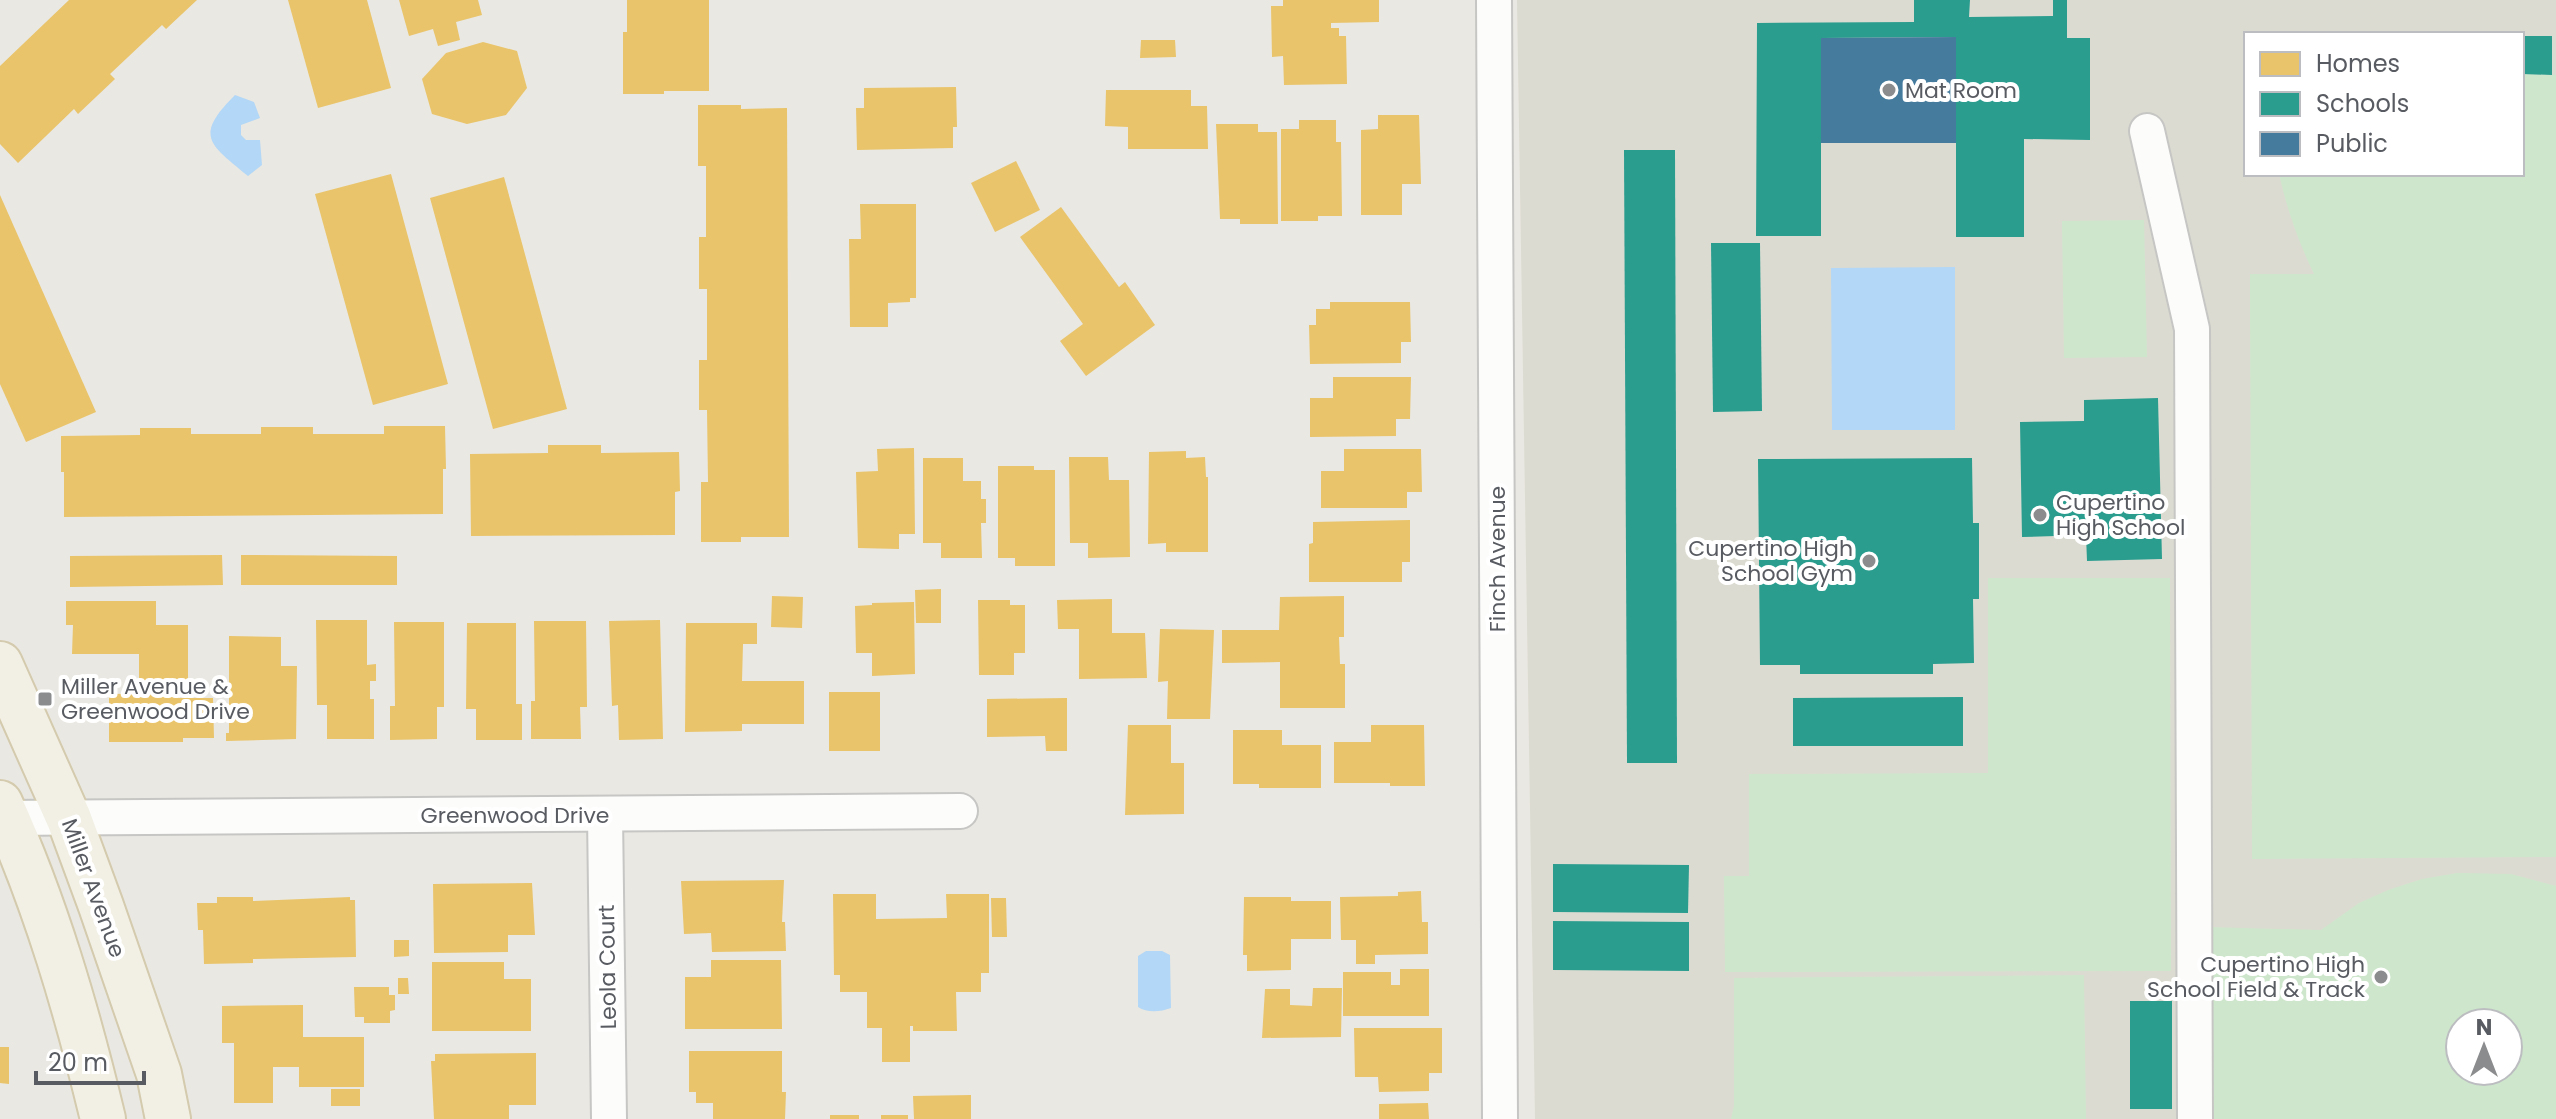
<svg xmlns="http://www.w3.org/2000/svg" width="2556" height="1119" viewBox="0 0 2556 1119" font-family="Poppins,sans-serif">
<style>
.education{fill:#dcdbd1;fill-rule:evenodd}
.green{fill:#cee7cc;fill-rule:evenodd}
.water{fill:#b3d7f6}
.homes{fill:#e9c46a}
.schools{fill:#2a9d8f}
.public{fill:#457b9d}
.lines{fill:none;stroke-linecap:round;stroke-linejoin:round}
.minor-casing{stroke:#c6c6c4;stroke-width:38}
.major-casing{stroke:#d4caad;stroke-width:48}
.minor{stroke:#fcfcfb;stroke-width:34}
.major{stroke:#f2f0e5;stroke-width:44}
.poi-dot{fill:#8b8c8e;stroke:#fff;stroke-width:3}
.labels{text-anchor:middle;stroke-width:8;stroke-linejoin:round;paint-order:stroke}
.poi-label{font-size:22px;fill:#585b61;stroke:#fff;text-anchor:start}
.street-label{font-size:22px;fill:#585b61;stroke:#fff}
</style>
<rect width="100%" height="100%" fill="#eae8e2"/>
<path class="education" d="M1517,0h1039v1119h-1021zM2246,34h276v140h-276zM2460,1023h48v48h-48z"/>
<g class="green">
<path d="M2522,74l34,1v782l-304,2 -2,-585h64c-16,-33 -27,-65 -35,-100h243z"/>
<polygon points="2144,220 2147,357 2064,358 2062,221"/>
<polygon points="1988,578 2170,578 2171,971 1725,972 1724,876 1749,876 1749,774 1988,773"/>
<path d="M2457,873l54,1 45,12v233h-348l-2,-192 115,3 38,-27 29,-13 34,-11zM2460,1023h48v48h-48z"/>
<polygon points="2084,975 2086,1119 1731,1119 1734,1106 1734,978"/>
</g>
<g class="water">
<path d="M235,95l19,7 6,16 -19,7v10l5,5h14l2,25 -14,11c-38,-32 -55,-39 -13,-81z"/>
<polygon points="1955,267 1955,430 1832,430 1831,268"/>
<path d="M1146,951h16l8,4 1,53c-11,4 -24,5 -33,-1v-51z"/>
</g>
<g class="homes">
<polygon points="69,0 197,0 166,29 162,25 110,74 115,79 78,114 74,109 18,163 0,144 0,66"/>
<polygon points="288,0 367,0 391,88 318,108"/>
<polygon points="399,0 478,0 482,15 456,22 460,40 438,46 433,29 409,36"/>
<polygon points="627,0 709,0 709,91 664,91 664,94 623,94 623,32 627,32"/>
<polygon points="1283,0 1379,0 1379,22 1331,23 1331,28 1339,28 1339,36 1346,36 1347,84 1284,85 1283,56 1272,57 1271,6 1283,6"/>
<polygon points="1141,40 1175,40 1176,57 1140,58"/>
<polygon points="483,42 517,51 527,88 506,115 467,124 432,114 422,79 446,53"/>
<polygon points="956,87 957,127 953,127 953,148 857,150 856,108 864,108 864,88"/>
<polygon points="1106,90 1191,90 1191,106 1207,106 1208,149 1128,149 1128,127 1105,126"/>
<polygon points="698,105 741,105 741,109 787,108 789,537 741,537 741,542 701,542 701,482 708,482 707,410 699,410 699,360 707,360 707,289 699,289 699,237 706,237 706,166 698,166"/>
<polygon points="1378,115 1419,115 1421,184 1402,184 1402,215 1361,215 1361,130 1378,129"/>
<polygon points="1299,120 1336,120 1336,142 1341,142 1342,216 1318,216 1318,221 1281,221 1281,129 1299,129"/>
<polygon points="1216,124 1258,124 1258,132 1277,132 1278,224 1240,224 1240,219 1220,219"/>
<polygon points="1016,161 1040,210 995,232 971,183"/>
<polygon points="391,174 448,384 373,405 315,194"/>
<polygon points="504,177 567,409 493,429 430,198"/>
<polygon points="0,195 96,412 26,442 0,384"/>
<polygon points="860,204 916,204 916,298 910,298 910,302 888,303 888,327 850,327 849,239 861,239"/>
<polygon points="1061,207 1119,287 1125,282 1155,325 1086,376 1060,341 1083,324 1020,237"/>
<polygon points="1330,302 1410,302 1411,342 1401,342 1401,363 1310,364 1309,325 1316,325 1316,309 1330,309"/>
<polygon points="1333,377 1411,377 1410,419 1396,419 1396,436 1310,437 1310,398 1333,398"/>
<polygon points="384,426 445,426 446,469 443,469 443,514 64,517 64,472 61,472 61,436 140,435 140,428 191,428 191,434 261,434 261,427 313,427 313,434 384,434"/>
<polygon points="548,445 601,445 601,453 679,452 680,491 675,492 675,535 471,536 470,454 548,453"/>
<polygon points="914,448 915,534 899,534 899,549 858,548 856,472 878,471 877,449"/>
<polygon points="1344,449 1421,449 1422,492 1407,492 1407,508 1321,508 1321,471 1344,471"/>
<polygon points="1186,451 1186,458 1205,457 1206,477 1208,477 1208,552 1166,552 1166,543 1148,544 1149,452"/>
<polygon points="1069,457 1108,457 1109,480 1129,480 1130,557 1088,558 1088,543 1070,543"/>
<polygon points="923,458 963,458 963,481 981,481 981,499 986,499 986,523 981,523 982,558 941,558 941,543 923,543"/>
<polygon points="998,466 1034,466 1034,470 1055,470 1055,566 1015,566 1015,558 998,558"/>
<polygon points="1410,520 1410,562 1402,562 1402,582 1309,582 1309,544 1313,543 1313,522"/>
<polygon points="222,555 223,585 70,587 70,556"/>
<polygon points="241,555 397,556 397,585 241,585"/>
<polygon points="941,589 941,623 916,623 915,590"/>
<polygon points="772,596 803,597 802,628 771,627"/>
<polygon points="1344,596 1344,637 1339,637 1340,664 1345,664 1345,708 1280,708 1280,662 1222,663 1222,630 1279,630 1280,597"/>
<polygon points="1112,599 1112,633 1145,633 1147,678 1079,679 1079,629 1058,629 1057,600"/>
<polygon points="978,600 1010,600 1010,605 1025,605 1025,653 1014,653 1014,675 979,675"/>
<polygon points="66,601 156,601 156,625 188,625 188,687 139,687 139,654 72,654 73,625 66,625"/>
<polygon points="914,602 915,674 872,676 872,653 856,653 855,606 872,605 872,603"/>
<polygon points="316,620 367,620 367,665 376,664 376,681 370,681 370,699 374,699 374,739 327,739 327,705 317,705"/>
<polygon points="660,620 663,739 619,740 618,705 612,706 609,621"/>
<polygon points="534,621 586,621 587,707 580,707 581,739 531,739 531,701 535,701"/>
<polygon points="394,622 444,622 444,707 437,707 437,739 390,740 390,706 395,706"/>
<polygon points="467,623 516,623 516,704 522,704 522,740 476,740 476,709 466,709"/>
<polygon points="686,623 757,623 757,644 743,644 742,681 804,681 804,724 742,724 742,731 685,732"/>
<polygon points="1160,629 1214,630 1210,719 1167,719 1168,681 1158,682"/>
<polygon points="229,636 281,637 281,666 297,666 296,739 226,741 226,733 229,733"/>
<rect x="829" y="692" width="51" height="59"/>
<polygon points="179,693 179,698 213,698 214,738 183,738 183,742 109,742 109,694"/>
<polygon points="1067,698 1067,751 1046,751 1045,736 987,737 987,699"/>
<polygon points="1128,725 1171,725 1171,763 1184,763 1184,814 1125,815"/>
<polygon points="1371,725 1424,725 1425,786 1390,786 1390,783 1334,783 1334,742 1371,742"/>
<polygon points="1233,730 1282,730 1282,745 1321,745 1321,788 1259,788 1259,784 1233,784"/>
<polygon points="784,880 782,922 785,922 786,951 712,952 711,933 684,934 681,881"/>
<polygon points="532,883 535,935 508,935 508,952 434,953 433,884"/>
<polygon points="1421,891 1422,922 1428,922 1428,954 1375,955 1375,964 1356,964 1356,940 1341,940 1340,897 1398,896 1398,892"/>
<polygon points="833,894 876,894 876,919 947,918 946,894 989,894 989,973 981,973 981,992 956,992 957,1031 913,1031 913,1026 910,1026 910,1062 882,1062 882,1028 867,1028 867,992 840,992 840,975 834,975"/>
<polygon points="217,897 253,897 253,901 350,897 350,900 355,900 356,957 253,959 253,963 204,964 203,930 198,930 197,903 217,903"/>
<polygon points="1244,897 1291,897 1291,901 1331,901 1331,939 1291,939 1291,970 1247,971 1247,955 1243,955"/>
<polygon points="991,898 1006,898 1007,937 992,937"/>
<polygon points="394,940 409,940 409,956 394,957"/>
<polygon points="711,960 781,960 782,1029 685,1029 685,977 711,977"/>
<polygon points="432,962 504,962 504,979 531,979 531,1031 432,1031"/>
<polygon points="1400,969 1429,969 1429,1016 1343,1016 1343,972 1391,972 1391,985 1400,985"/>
<polygon points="398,978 408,978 409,994 398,994"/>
<polygon points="354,987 389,987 389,995 395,995 395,1010 390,1011 390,1023 364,1023 364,1017 355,1017"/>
<polygon points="1313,988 1342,988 1341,1037 1262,1038 1265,989 1290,989 1290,1005 1312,1006"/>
<polygon points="303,1005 303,1037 364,1037 364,1087 299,1087 299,1067 273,1067 273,1103 234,1103 234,1043 222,1043 222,1006"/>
<polygon points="1354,1028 1442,1028 1442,1073 1429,1073 1429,1091 1379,1092 1378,1077 1355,1077"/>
<polygon points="0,1047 9,1047 9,1084 0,1083"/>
<polygon points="689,1051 782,1051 782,1092 786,1092 785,1119 713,1119 713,1103 696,1103 696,1092 689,1092"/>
<polygon points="536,1053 536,1105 509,1105 509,1119 434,1119 431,1061 435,1061 435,1054"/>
<rect x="331" y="1089" width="29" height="17"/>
<polygon points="971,1095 971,1119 914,1119 913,1096"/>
<polygon points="1428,1103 1429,1119 1379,1119 1379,1104"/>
<rect x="830" y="1115" width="29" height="4"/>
<rect x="881" y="1115" width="27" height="4"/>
</g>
<g class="schools">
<polygon points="1914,0 1970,0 1969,17 2053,16 2053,0 2067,0 2067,38 2090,38 2090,140 2024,139 2024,237 1956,237 1956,37 1821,38 1821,236 1756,236 1757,23 1914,22"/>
<polygon points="2522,36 2552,36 2552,75 2522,74"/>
<polygon points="1624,150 1675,150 1677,763 1627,763"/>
<polygon points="1711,243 1760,243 1762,411 1713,412"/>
<polygon points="2158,398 2162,559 2087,561 2086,535 2022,537 2020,422 2084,421 2084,400"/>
<polygon points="1972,458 1973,523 1979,523 1979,599 1973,599 1974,663 1933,664 1933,674 1800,674 1800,665 1760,665 1758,459"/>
<polygon points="1963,697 1963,746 1793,746 1793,698"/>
<polygon points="1553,864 1689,865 1688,913 1553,912"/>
<polygon points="1553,921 1689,922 1689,971 1553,970"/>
<rect x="2130" y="1001" width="42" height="108"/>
</g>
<polygon class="public" points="1956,37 1956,143 1821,143 1821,38"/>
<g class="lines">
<g class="minor-casing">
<g id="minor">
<polyline points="1494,0 1500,1119"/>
<polyline points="2147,131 2192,329 2195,1119"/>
<polyline points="605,815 609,1119"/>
<polyline points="0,818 960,811"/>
</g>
</g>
<g class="major-casing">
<g id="major">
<polyline points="0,664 69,819 101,906 159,1074 168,1119"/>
<path d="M0,803c46,101 77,208 103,316"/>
</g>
</g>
<use href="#minor" class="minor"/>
<use href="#major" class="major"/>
</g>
<g class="poi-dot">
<circle cx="1889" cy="90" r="8"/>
<circle cx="2040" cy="515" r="8"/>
<circle cx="1869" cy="561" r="8"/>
<rect x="37" y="691" width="16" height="16" rx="4"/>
<circle cx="2381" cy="977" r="8"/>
</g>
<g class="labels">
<g class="poi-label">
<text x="1905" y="98">Mat Room</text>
<text x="2056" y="510">Cupertino<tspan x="2056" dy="25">High School</tspan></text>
<text x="1853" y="556" text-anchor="end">Cupertino High<tspan x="1853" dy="25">School Gym</tspan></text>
<text x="61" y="694">Miller Avenue &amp;<tspan x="61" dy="25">Greenwood Drive</tspan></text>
<text x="2365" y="972" text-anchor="end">Cupertino High<tspan x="2365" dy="25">School Field &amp; Track</tspan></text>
</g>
<g class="street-label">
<text transform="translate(1497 559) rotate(-90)" y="8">Finch Avenue</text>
<text x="515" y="823">Greenwood Drive</text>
<text transform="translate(94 888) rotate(70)" y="8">Miller Avenue</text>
<text transform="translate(607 967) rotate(-91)" y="8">Leola Court</text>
</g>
</g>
<rect x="2244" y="32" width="280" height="144" fill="#ffffff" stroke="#bcbdc0" stroke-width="2"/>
<rect x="2260" y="52" width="40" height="24" fill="#e9c46a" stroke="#bcbdc0" stroke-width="2"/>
<text x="2316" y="72" font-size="24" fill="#585b61">Homes</text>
<rect x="2260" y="92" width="40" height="24" fill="#2a9d8f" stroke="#bcbdc0" stroke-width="2"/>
<text x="2316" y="112" font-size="24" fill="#585b61">Schools</text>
<rect x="2260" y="132" width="40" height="24" fill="#457b9d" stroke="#bcbdc0" stroke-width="2"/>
<text x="2316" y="152" font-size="24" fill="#585b61">Public</text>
<g transform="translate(2484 1047)"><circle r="38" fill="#ffffff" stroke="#bcbdc0" stroke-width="2"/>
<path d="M0-6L14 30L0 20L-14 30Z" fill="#8b8c8e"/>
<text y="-12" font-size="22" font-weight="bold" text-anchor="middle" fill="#585b61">N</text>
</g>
<path d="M36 1071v12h108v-12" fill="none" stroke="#585b61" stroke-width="4"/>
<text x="48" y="1071" font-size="24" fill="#585b61" stroke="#ffffff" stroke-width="6" paint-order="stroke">20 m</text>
</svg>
